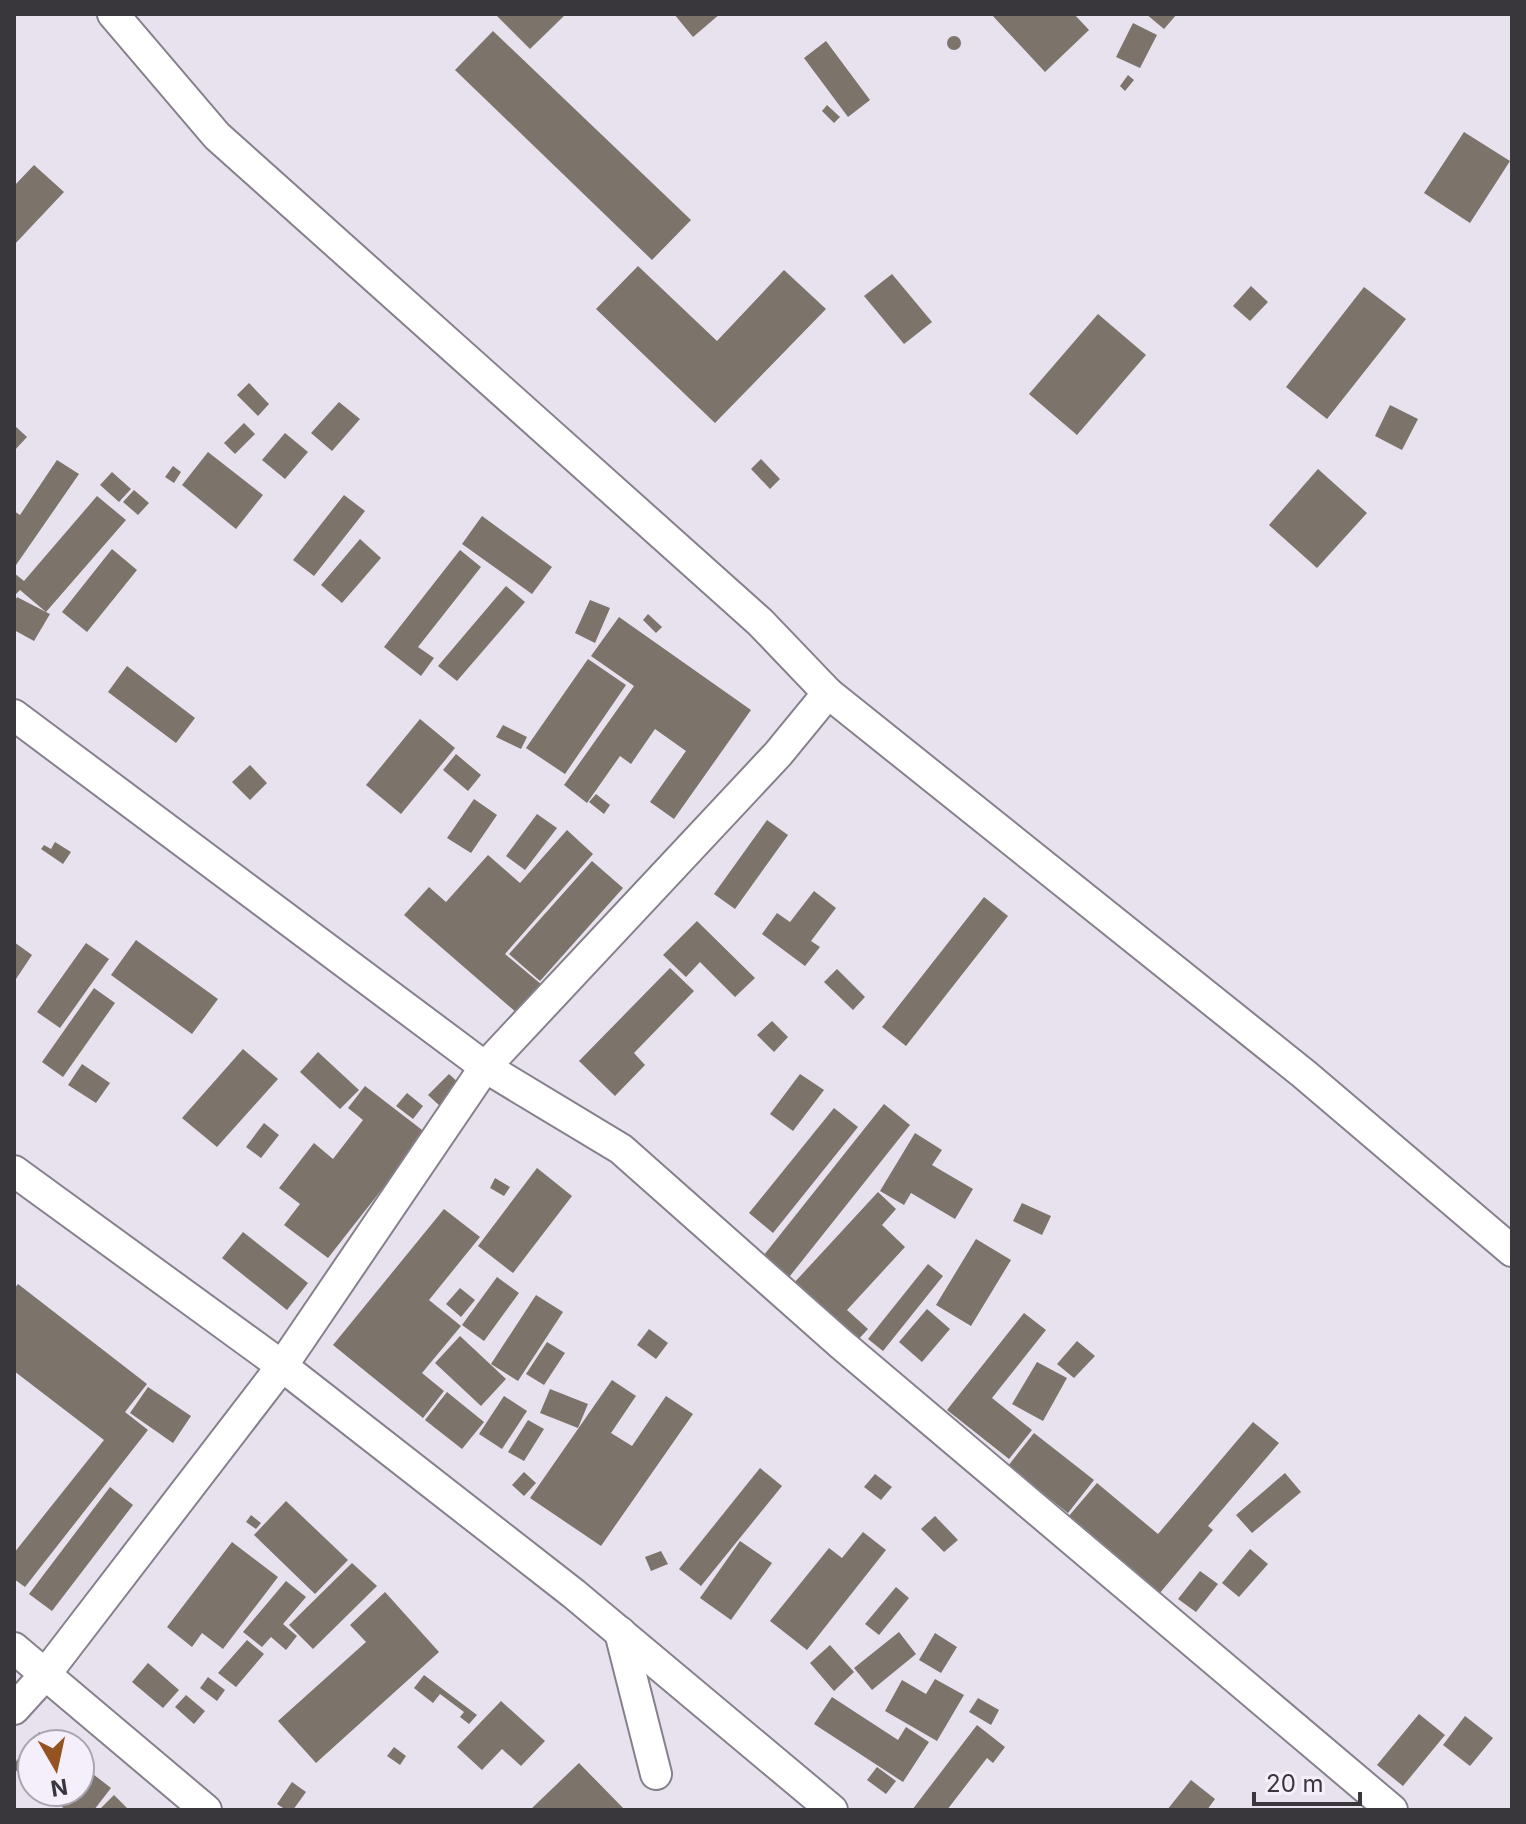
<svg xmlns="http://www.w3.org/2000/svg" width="1526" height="1824" viewBox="0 0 1526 1824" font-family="Inter,sans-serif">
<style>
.building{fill:#7c736b}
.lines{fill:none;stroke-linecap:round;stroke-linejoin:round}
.street-casing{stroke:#85808b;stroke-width:34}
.street{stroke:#fff;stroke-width:30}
</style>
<rect width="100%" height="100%" fill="#e7e2ee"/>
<g class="building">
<polygon points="495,14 566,14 530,49"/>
<polygon points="674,14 720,14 693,37"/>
<polygon points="991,14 1074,14 1089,30 1045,72"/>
<polygon points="1146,14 1177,14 1164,29"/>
<polygon points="1133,23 1157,35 1140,68 1116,57"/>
<polygon points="493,31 691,220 652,260 455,70"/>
<circle cx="954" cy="43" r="7"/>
<polygon points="826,41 870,100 848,117 804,58"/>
<polygon points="1128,75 1134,80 1125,91 1120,86"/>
<polygon points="827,105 840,117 834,123 822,111"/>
<polygon points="1464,132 1510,161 1470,223 1424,193"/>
<polygon points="34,165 64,192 14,245 14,186"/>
<polygon points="638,266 717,341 784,270 826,309 715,423 596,309"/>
<polygon points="892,274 932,322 904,344 864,296"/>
<polygon points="1251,286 1268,302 1250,321 1233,306"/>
<polygon points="1364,287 1406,319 1327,419 1286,387"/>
<polygon points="1098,314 1146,355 1077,435 1029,394"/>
<polygon points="249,383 269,404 258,416 237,395"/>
<polygon points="339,402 360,419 332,451 311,433"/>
<polygon points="1390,405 1418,419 1402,450 1375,436"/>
<polygon points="244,423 255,434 235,454 224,443"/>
<polygon points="14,425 27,437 14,451"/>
<polygon points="285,433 308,452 285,479 262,460"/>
<polygon points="208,452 263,495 236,529 182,485"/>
<polygon points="761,459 780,479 770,489 751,469"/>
<polygon points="57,460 79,474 14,568 14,511 20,515"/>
<polygon points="173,466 181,472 174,483 165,477"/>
<polygon points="1318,469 1367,513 1317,568 1269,525"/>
<polygon points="112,472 131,489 119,502 100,485"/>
<polygon points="134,490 149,503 138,515 123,502"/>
<polygon points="344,495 365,511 314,576 293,560"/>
<polygon points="97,496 126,520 46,612 50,614 34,641 14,630 14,603 17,597 46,612 20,590 14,596 14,573 24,581"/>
<polygon points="482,516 552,567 532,594 462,544"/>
<polygon points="360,539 381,558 342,603 321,585"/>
<polygon points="112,549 137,570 87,632 62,612"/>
<polygon points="460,550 481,567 418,647 434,658 421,676 384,647"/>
<polygon points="506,586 525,602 457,681 438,666"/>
<polygon points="590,600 610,608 595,643 575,633"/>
<polygon points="648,614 662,627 656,633 643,620"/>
<polygon points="619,617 751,710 674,819 650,802 686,751 655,729 631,764 620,756 587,803 564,785 634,686 591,656"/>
<polygon points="588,659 626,685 565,774 526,748"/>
<polygon points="127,666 195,718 176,743 108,692"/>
<polygon points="420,719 455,748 401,814 366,785"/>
<polygon points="503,725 527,737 521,749 496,737"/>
<polygon points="456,754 481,775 468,791 443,770"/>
<polygon points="250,765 267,783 250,800 232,782"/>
<polygon points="596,794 610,805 604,814 589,802"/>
<polygon points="474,799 497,815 471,853 447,838"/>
<polygon points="537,814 557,828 525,870 506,856"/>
<polygon points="767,820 788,835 735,909 714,894"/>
<polygon points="567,830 593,854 505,954 542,985 517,1013 404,915 429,887 446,902 488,855 520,883"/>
<polygon points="55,842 71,852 63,864 41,849 44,845 51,849"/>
<polygon points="592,861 623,888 540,981 509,954"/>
<polygon points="814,891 836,908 811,941 820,947 805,966 762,934 777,913 790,922"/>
<polygon points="984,897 1008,916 906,1046 882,1027"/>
<polygon points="697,921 755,978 735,997 700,962 686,977 663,955"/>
<polygon points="136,940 218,999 192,1034 111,975"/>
<polygon points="14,942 32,955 14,982"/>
<polygon points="86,943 109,959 60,1028 37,1012"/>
<polygon points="670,968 694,991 634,1053 645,1065 615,1096 579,1061"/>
<polygon points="837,969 865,997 853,1010 824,982"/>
<polygon points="94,988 115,1003 63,1077 42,1062"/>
<polygon points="772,1021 788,1037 774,1052 757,1035"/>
<polygon points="243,1049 278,1079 217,1147 182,1118"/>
<polygon points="318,1052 359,1090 340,1109 300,1072"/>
<polygon points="82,1064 110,1083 96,1103 68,1085"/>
<polygon points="449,1074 461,1085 441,1107 428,1095"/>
<polygon points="800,1074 824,1090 793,1131 770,1114"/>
<polygon points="365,1086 426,1133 328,1258 284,1225 300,1204 279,1188 314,1143 333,1159 363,1120 348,1108"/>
<polygon points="407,1093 423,1106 413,1119 396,1106"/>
<polygon points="884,1104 910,1125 786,1281 760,1260"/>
<polygon points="834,1108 858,1127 773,1233 749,1213"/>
<polygon points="264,1123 279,1135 261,1158 246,1147"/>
<polygon points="915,1133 942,1150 932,1165 973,1189 955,1219 911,1193 904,1205 880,1191"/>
<polygon points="537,1168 572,1196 513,1273 478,1246"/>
<polygon points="495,1178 510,1187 504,1196 490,1188"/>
<polygon points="878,1192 896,1209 882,1225 905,1247 847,1310 868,1329 856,1342 793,1284"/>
<polygon points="1022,1203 1051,1216 1042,1235 1013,1221"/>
<polygon points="444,1209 480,1237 429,1300 461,1326 422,1373 444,1391 423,1418 333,1345"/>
<polygon points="243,1232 308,1283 287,1310 222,1258"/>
<polygon points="976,1239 1011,1260 971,1326 936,1305"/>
<polygon points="928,1264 943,1276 883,1351 868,1339"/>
<polygon points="497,1277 519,1293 484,1341 462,1325"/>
<polygon points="18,1284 147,1384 125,1412 148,1430 25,1587 14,1579 14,1553 104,1440 14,1371 14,1289"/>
<polygon points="460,1288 475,1300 461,1317 446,1304"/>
<polygon points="536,1295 563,1312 518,1381 491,1364"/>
<polygon points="927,1309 950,1329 922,1362 899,1342"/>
<polygon points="1024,1313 1046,1330 992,1398 1032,1430 1009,1459 947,1410"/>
<polygon points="649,1329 668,1343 656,1359 637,1345"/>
<polygon points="460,1336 506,1379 481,1406 435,1363"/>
<polygon points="1077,1341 1095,1356 1074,1378 1057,1364"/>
<polygon points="547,1342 565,1353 544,1385 526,1374"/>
<polygon points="1037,1362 1067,1378 1043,1421 1012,1404"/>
<polygon points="612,1380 636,1396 611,1433 632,1446 666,1396 693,1414 601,1546 530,1498"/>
<polygon points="148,1387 191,1416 173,1443 130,1413"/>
<polygon points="550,1389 588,1404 578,1428 540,1413"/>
<polygon points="447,1392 484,1422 462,1449 425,1420"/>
<polygon points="504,1396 527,1411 502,1449 479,1434"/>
<polygon points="528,1420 544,1429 524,1461 508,1452"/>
<polygon points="1253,1422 1279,1443 1208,1526 1213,1530 1159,1594 1068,1517 1097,1483 1158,1534"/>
<polygon points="1034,1433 1094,1480 1068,1513 1008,1466"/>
<polygon points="760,1468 782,1486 701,1586 679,1569"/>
<polygon points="524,1472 536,1483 524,1496 512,1485"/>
<polygon points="1285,1473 1301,1492 1252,1533 1236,1515"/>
<polygon points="875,1474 892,1487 881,1500 864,1487"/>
<polygon points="110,1487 133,1505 52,1611 29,1594"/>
<polygon points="286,1501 348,1560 315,1594 254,1535"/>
<polygon points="251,1515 261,1523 256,1529 246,1522"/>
<polygon points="935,1516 958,1540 944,1552 921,1529"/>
<polygon points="863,1532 886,1550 807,1650 770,1621 829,1548 842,1558"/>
<polygon points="740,1541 772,1563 731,1620 700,1598"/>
<polygon points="232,1542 278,1577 223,1649 202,1633 192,1647 167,1627"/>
<polygon points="1250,1549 1268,1564 1239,1597 1222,1583"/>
<polygon points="661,1551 668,1564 651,1571 645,1557"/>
<polygon points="352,1563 377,1586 313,1649 289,1625"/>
<polygon points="1200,1571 1218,1584 1196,1612 1178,1599"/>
<polygon points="286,1581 306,1597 283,1624 297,1636 286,1650 271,1637 262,1647 243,1632"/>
<polygon points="896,1587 909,1598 879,1635 865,1624"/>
<polygon points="385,1592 439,1652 316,1763 278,1721 366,1642 350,1625"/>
<polygon points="899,1632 916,1654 872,1690 854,1668"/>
<polygon points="935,1633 957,1647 941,1673 919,1660"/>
<polygon points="247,1640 264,1654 236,1687 218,1673"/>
<polygon points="830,1645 854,1672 834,1691 810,1663"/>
<polygon points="148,1663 179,1690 163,1708 132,1682"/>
<polygon points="424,1675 477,1715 469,1724 460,1717 464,1712 440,1694 433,1703 414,1688"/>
<polygon points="208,1677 225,1690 217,1701 200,1688"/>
<polygon points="935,1679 964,1695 937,1741 885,1711 902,1680 926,1694"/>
<polygon points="186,1695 205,1711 194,1724 175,1707"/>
<polygon points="832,1697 898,1740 906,1727 929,1742 903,1782 814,1724"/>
<polygon points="978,1698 999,1710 991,1725 969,1712"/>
<polygon points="501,1701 545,1741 521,1766 502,1749 482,1770 457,1747"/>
<polygon points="1419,1714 1445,1735 1403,1786 1377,1765"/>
<polygon points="1465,1716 1493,1738 1470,1766 1443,1745"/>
<polygon points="977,1725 1005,1747 993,1763 987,1758 947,1810 912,1810"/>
<polygon points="39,1732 54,1744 32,1744 32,1783 14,1769 14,1764"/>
<polygon points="394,1747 406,1756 400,1765 387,1756"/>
<polygon points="579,1763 625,1810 530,1810"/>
<polygon points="80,1764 111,1788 94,1810 66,1810 43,1792 80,1792"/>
<polygon points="877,1767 896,1781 886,1794 867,1780"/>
<polygon points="1191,1780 1215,1799 1207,1810 1167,1810"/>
<polygon points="292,1782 306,1792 293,1810 286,1810 277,1804"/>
<polygon points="114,1795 129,1810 99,1810"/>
</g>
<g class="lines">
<g class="street-casing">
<g id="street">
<polyline points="828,693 1304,1074 1512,1251"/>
<polyline points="14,715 485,1067 621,1149 841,1344 1392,1810"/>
<polyline points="14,1171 282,1366 574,1594 832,1810"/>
<polyline points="620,1632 656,1774"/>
<polyline points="14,1648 206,1810"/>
<polyline points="14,1709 44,1676 282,1366 485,1067 778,754 828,693 760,622 217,136 113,14"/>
</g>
</g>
<use href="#street" class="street"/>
</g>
<rect width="1526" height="1824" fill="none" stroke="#39373b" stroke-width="32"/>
<g transform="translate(56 1768) rotate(171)"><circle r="38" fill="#f4effb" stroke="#a9a5ae" stroke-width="2"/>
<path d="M0-6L14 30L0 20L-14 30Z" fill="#965322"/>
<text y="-12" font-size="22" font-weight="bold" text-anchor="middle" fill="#39373b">N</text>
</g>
<path d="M1254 1792v12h106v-12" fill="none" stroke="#39373b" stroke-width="4"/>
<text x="1266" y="1792" font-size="24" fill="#39373b" stroke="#f4effb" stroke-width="6" paint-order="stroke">20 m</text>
</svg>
